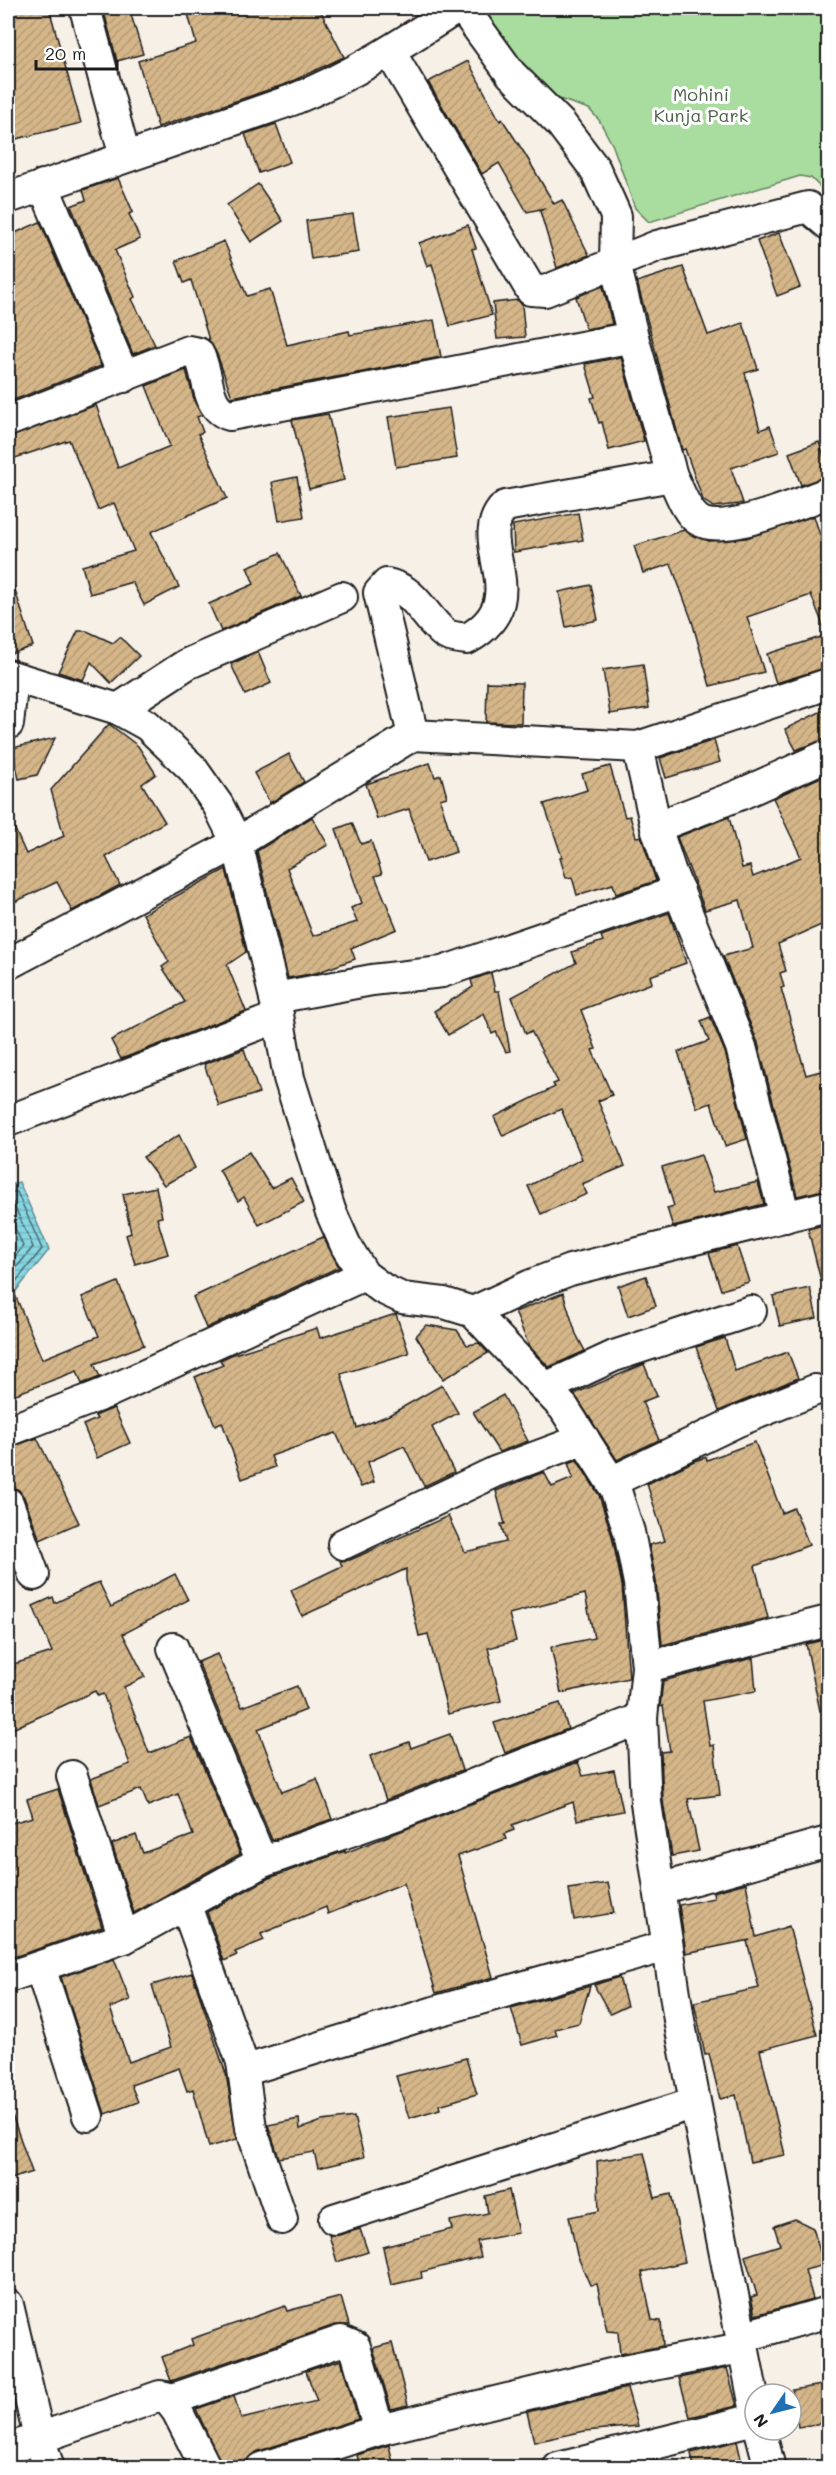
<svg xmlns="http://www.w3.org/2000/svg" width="836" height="2475" viewBox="0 0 836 2475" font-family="Mali,sans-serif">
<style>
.park{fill:#a9dd9f;stroke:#627c5e;stroke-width:1.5}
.water{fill:url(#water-rules);stroke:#5c8c93;stroke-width:1.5}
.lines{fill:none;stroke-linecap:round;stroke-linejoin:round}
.shore{stroke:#47676c;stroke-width:1.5}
.building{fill:url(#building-hatch);stroke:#1c1c1c;stroke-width:1.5}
.minor-casing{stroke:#1c1c1c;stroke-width:34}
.minor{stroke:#fff;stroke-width:30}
.labels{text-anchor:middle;stroke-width:6;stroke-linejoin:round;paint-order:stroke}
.park-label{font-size:18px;fill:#4d604a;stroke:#fff}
</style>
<defs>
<pattern id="water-rules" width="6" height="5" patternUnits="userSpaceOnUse" patternTransform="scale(1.5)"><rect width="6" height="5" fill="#87d7e3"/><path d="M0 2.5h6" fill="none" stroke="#74b8c2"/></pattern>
<pattern id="building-hatch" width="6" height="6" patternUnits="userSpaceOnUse" patternTransform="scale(1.5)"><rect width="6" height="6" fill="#d5b689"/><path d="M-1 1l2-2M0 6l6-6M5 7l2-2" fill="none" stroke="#b69c76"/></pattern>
</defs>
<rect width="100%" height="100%" fill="#f7f0e7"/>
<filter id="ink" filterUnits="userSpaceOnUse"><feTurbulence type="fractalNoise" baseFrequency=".0167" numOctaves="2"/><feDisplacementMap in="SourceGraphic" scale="12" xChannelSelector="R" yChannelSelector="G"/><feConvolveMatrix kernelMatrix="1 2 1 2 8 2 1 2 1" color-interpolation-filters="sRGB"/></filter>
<g filter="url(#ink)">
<polygon class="park" points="477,8 828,8 828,195 811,178 800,176 649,222 635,208 613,146 599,120 589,109 544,94"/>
<polygon class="water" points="19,1182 49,1250 8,1301 8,1186"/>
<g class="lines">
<g class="shore">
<polyline points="8,1192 17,1192 42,1249 13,1285"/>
<polyline points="8,1199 12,1201 33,1247 9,1277"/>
<polyline points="8,1212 23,1246 8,1266"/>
</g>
</g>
<g class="building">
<polygon points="8,8 49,8 81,123 8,141"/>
<polygon points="103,8 129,8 143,54 117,61"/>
<polygon points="211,8 319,8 344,57 286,84 158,127 138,61 196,43 188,14"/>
<polygon points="468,61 500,121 502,119 525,154 554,204 562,200 589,255 557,268 540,211 545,208 527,212 499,163 482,174 428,82"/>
<polygon points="276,124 290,162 259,173 245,134"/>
<polygon points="118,178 133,212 129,214 140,239 115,250 135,297 132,299 155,345 133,354 71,206 86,200 83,190"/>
<polygon points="258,184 283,221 251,242 227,205"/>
<polygon points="353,214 359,252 311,259 306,221"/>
<polygon points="40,222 101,366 14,400 8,383 8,236"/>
<polygon points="468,225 476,248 472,249 492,315 450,326 432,264 427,266 419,243"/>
<polygon points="779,233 800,287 777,296 757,241"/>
<polygon points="224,241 247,296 270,289 287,345 349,331 350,335 434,320 441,357 232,397 217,354 209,340 191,280 184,283 176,261"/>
<polygon points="683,267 708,335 743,323 758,369 745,373 760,430 770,426 779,452 731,468 743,503 739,504 713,507 703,500 685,449 682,450 637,282"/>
<polygon points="603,286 612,324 586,329 576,297"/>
<polygon points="518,300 522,305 525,337 497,339 493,303"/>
<polygon points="621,357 644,441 609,450 602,422 599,423 591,398 595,397 585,364"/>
<polygon points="186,370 195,403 202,415 197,417 203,432 198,434 227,498 151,532 179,587 144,605 132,582 90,594 82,566 134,551 114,503 98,510 69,440 12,459 8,438 96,405 118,468 170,446 146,386"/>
<polygon points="449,408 457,458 396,467 388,417"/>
<polygon points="328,414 344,480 309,489 292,420"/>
<polygon points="819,442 828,468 828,476 801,485 789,453"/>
<polygon points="297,477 304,517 279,521 272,482"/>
<polygon points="578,513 583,540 514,552 513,525"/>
<polygon points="814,516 828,561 828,667 776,683 767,654 827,635 811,595 747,617 764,672 710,686 692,621 671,564 643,573 634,546 684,530 709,541 746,538"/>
<polygon points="280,553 301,596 221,631 209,604 254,584 247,567"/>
<polygon points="12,581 33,646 8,655 8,582"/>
<polygon points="591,585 598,620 566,627 559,592"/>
<polygon points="78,631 87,631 113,643 120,637 139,656 111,683 91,662 83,680 58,672"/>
<polygon points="258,652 271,683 245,695 231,664"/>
<polygon points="643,664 649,708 610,714 603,670"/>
<polygon points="487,682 522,683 521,723 486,722"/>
<polygon points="828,708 828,738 796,750 785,729"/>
<polygon points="109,724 138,746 156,774 142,784 165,822 106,857 120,885 72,911 57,882 8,905 8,814 26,854 64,836 51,790"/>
<polygon points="55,738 37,775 19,779 12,748"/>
<polygon points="714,740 720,762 666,778 660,758"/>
<polygon points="289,754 304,782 270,803 254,773"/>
<polygon points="430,763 435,777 441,775 447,797 440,799 456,852 426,862 409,809 377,819 366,784"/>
<polygon points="610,766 625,817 630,816 636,837 641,836 656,881 616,894 613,884 577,895 572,877 566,878 560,858 562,857 544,804 587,790 582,774"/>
<polygon points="828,774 828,922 778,944 786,971 780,973 784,987 781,988 806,1075 828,1069 828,1189 797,1196 758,1043 723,956 753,948 740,900 705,910 677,837 729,817 742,868 750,866 753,877 801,857 773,798"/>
<polygon points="312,817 328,845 287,868 313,936 357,922 351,908 362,903 336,829 352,823 361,844 371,841 382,874 375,876 397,929 351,948 355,959 316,973 288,978 257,851"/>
<polygon points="226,869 246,952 227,965 246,1011 121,1059 111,1040 185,1002 162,967 169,962 143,914"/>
<polygon points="669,913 686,963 650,976 652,983 581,1010 596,1049 592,1050 612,1095 598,1101 625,1166 582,1184 587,1194 541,1214 528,1186 582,1159 561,1109 503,1136 494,1117 555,1087 553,1084 558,1082 531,1031 526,1034 512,997 576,963 572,952 603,941 601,936"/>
<polygon points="491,973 495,991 499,991 510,1051 506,1052 496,1032 492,1034 484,1014 448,1035 434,1011 473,987 471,980"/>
<polygon points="710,1017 725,1052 747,1139 725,1146 711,1103 697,1108 678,1052 709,1041 701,1021"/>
<polygon points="244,1049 259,1093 219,1106 204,1064"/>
<polygon points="179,1135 195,1168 164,1185 143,1157"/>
<polygon points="249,1152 271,1188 291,1178 304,1202 259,1225 244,1197 238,1201 219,1170"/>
<polygon points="701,1155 714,1192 758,1182 764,1204 673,1227 667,1208 674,1206 662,1167"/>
<polygon points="156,1187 162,1217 157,1218 168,1254 135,1264 126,1235 131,1233 123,1194"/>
<polygon points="828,1224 828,1280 821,1281 808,1229"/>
<polygon points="323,1237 339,1267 206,1328 193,1297"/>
<polygon points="737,1246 749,1282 721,1290 709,1253"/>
<polygon points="646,1276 656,1306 628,1316 618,1286"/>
<polygon points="8,1278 42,1359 99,1336 82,1297 118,1282 144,1345 94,1364 100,1377 82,1384 77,1371 8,1397"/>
<polygon points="810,1288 817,1318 780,1326 773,1296"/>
<polygon points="563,1293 576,1334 585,1351 549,1367 529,1346 515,1312"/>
<polygon points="396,1314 409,1353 341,1374 357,1428 389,1415 442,1385 458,1413 432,1427 454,1472 424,1486 404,1446 368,1462 374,1482 361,1487 336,1433 271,1456 275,1467 242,1479 222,1422 215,1425 195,1377 223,1365 220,1360 231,1355 317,1328 320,1338"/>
<polygon points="426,1325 457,1330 467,1345 479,1343 488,1353 443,1379 416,1336"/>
<polygon points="725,1338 735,1371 788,1352 798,1378 719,1411 696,1347"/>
<polygon points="644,1364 657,1396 642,1402 659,1440 617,1460 574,1394"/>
<polygon points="503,1395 528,1441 499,1452 473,1412"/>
<polygon points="114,1408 130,1443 97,1458 83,1425 97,1419 95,1416"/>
<polygon points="37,1438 79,1523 40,1540 24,1497 19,1490 11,1486 8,1479 8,1448"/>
<polygon points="755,1442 782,1513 794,1508 809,1545 755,1566 768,1618 662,1645 656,1581 649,1545 665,1541 647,1484 694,1461 706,1457 707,1460"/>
<polygon points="577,1460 599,1495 612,1536 622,1585 629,1678 561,1693 551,1647 594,1638 585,1594 509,1614 516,1641 488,1648 501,1701 448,1714 428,1634 419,1636 406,1580 406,1569 302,1616 291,1590 342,1566 340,1561 350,1560 448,1516 465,1552 506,1542 501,1524 505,1524 496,1491 544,1472 552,1487 573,1478 568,1463"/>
<polygon points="175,1574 188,1600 123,1634 145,1677 124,1687 149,1753 191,1737 240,1854 134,1913 112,1844 136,1835 143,1853 193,1835 178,1794 148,1806 141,1789 99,1805 91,1779 130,1764 103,1694 98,1696 95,1691 8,1731 8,1672 15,1668 14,1664 52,1652 33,1606 53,1597 55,1603 99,1582 111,1607"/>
<polygon points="828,1639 828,1710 820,1711 806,1644"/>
<polygon points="217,1654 242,1707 297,1686 306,1710 258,1729 282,1792 317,1779 332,1819 272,1840 198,1662"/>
<polygon points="753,1658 756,1691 703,1701 710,1746 714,1745 720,1795 688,1799 699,1851 672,1856 663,1801 661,1752 670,1751 663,1706 660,1707 663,1681"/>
<polygon points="560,1703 568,1729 505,1753 494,1723"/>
<polygon points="450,1734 462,1770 386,1800 370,1756 409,1742 411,1748"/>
<polygon points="578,1762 583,1776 614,1770 623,1811 577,1820 573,1802 512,1825 514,1830 504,1834 506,1839 458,1856 493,1977 436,1993 404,1883 328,1914 326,1907 261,1934 264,1940 235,1952 237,1955 224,1961 207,1912 269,1878 345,1851 345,1853"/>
<polygon points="58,1789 102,1927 8,1959 8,1824 33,1817 27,1799"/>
<polygon points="608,1883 614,1913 574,1920 569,1889"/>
<polygon points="746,1883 756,1937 789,1926 817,2035 760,2050 785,2155 750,2162 736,2095 720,2099 709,2054 705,2055 694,2002 759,1988 747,1941 750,1940 686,1953 679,1905 714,1898 713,1892"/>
<polygon points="114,1959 130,2000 110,2008 129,2062 171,2047 152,1985 192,1973 226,2074 237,2139 209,2147 193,2089 187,2091 179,2068 131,2085 138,2102 105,2114 61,1977"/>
<polygon points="619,1977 627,2006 610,2014 594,1985"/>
<polygon points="590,1986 579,2023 555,2029 557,2035 522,2045 511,2008"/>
<polygon points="466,2058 477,2094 439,2105 440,2109 409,2118 396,2076"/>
<polygon points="11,2112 32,2172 8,2180 8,2113"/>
<polygon points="354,2117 364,2157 318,2168 314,2152 279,2158 268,2125 299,2119 300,2129 322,2121"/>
<polygon points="644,2153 655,2198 671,2194 685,2262 642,2272 652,2320 661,2321 663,2346 620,2354 618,2332 607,2331 597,2284 590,2285 577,2255 569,2217 599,2211 597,2161"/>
<polygon points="509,2190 518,2233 477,2241 481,2257 421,2272 422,2278 391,2285 383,2247 452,2229 450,2221 488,2213 485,2196"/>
<polygon points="795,2219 813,2228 824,2265 805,2270 813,2299 755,2315 751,2297 757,2295 745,2256 780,2245 774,2226"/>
<polygon points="360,2229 368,2252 337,2262 329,2235 339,2235"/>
<polygon points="341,2297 349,2325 335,2325 171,2381 162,2357 193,2345 191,2339 285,2306 287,2311"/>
<polygon points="392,2343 408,2405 391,2409 373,2348"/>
<polygon points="341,2360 358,2419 256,2452 245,2463 223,2468 196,2409 234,2396 241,2419 317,2401 306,2371"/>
<polygon points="727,2368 737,2406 690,2417 679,2378"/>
<polygon points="828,2384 828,2422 798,2427 792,2390"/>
<polygon points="627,2388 638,2426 585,2431 534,2442 527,2412"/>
<polygon points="737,2441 743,2468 694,2468 691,2453"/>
<polygon points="389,2445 394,2468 360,2468 357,2455"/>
</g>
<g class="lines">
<g class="minor-casing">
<g id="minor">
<polyline points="85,8 125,157"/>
<polyline points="390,52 531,290 545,291 615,263 616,216 595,169 561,124 511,74 463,8"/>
<polyline points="43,185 124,377"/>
<path d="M8,198l284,-98c60,-24 111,-57 165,-92"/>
<path d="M633,337l39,139 -167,30c-37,37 33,93 -38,133 -7,-1 -18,-2 -23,-6 -21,-17 -28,-43 -57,-49l-8,9 34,142 225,12 190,-63"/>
<path d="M8,421l180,-70 10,2c12,20 6,55 32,62l403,-78 -18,-74 42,-17 151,-39 20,17"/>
<path d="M672,476c7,13 13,35 26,44 25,17 103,-18 130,-27"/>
<polyline points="8,675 118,709 147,725 192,768 218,805 237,843 275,998 289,1078 330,1210 346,1246 364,1275 383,1289 402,1298 444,1303 473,1312 564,1408 615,1488 629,1532 639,1583 647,1667 642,1718 646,1803 679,2020 755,2407"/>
<polyline points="118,709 187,664 342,597"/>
<polyline points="8,724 13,678"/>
<polyline points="638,747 656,827 670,870 741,1047 785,1217"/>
<polyline points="656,827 739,795 828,755"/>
<polyline points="8,964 237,843 413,735"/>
<polyline points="275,998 372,980 442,972 679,891"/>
<polyline points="8,1121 278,1017"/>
<polyline points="473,1312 531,1285 570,1270 828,1206"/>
<polyline points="545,1388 614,1356 751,1311"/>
<polyline points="8,1431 106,1393 364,1275"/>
<polyline points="611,1482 738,1421 815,1390"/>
<polyline points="8,1503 34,1575"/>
<polyline points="343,1544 495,1472 584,1439"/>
<polyline points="173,1648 262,1862"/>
<polyline points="647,1667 828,1621"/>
<polyline points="72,1776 124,1938"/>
<polyline points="659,1889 828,1842"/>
<polyline points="186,1906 242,2062 253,2068 434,2012 667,1946"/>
<polyline points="40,1967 88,2116"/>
<polyline points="8,1977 124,1938 262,1862 401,1813 642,1718"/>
<polyline points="242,2062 251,2128 282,2219"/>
<polyline points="334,2219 695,2103"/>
<polyline points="8,2305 39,2437 49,2468"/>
<polyline points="742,2337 828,2312"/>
<polyline points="170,2400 341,2341 355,2347 379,2430"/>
<polyline points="760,2430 770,2468"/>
<polyline points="8,2449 160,2396 166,2397 177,2411 206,2468"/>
<polyline points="261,2468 379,2430 623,2371 741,2348"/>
<polyline points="558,2468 755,2419"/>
</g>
</g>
<use href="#minor" class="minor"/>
</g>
</g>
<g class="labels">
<g class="park-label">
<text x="701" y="101">Mohini<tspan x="701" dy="21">Kunja Park</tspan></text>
</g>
</g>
<rect width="836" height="2475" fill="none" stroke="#fff" stroke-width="30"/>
<rect x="15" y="15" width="806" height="2445" fill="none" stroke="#1c1c1c" stroke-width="2" filter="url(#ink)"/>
<g transform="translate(773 2412) rotate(235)"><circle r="28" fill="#ffffff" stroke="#a4a4a4" stroke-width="1.5"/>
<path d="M0-4.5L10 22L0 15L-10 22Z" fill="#1f6fb2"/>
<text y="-9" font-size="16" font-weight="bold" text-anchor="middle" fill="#1c1c1c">N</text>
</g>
<path d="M36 60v9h81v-9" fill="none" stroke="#1c1c1c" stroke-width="3"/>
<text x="45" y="60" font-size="18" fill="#1c1c1c" stroke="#ffffff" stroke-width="4.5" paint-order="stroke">20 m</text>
</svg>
